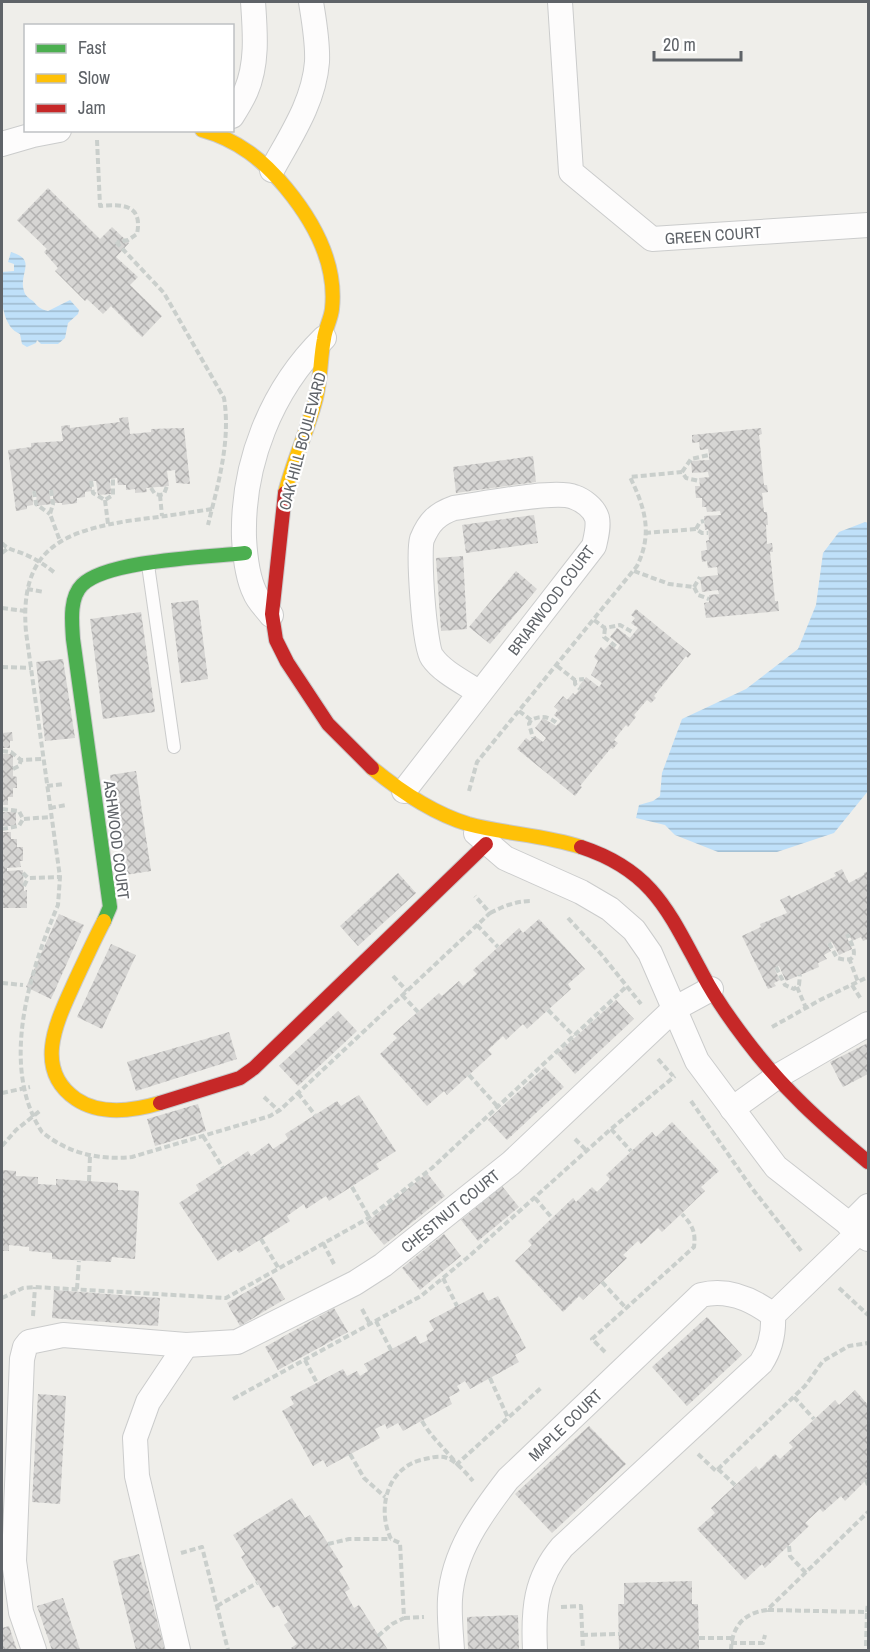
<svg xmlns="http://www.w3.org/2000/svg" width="870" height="1652" viewBox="0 0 870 1652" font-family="'Archivo Narrow',sans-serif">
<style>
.water{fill:url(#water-rules)}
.building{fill:url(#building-cross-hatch)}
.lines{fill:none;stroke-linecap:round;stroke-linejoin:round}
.lane-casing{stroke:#cbcccc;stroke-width:14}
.street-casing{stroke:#cbcccc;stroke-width:26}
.fast-casing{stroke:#cacacb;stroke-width:16}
.slow-casing{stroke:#cacacb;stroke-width:16}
.jam-casing{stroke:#cacacb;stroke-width:16}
.path{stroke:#cacfcc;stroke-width:4;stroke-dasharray:6 3;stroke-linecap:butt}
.lane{stroke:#fdfcfc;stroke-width:12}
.street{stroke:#fdfcfc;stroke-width:24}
.fast{stroke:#4caf50;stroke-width:14}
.slow{stroke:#ffc107;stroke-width:14}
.jam{stroke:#c62828;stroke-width:14}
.labels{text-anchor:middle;stroke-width:4.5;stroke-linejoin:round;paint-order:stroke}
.street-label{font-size:16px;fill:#5f6368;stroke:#fff}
</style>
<defs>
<pattern id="water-rules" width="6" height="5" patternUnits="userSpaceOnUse" patternTransform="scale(1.5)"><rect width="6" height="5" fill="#bfe0f9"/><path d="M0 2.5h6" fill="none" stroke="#9eb9cd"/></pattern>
<pattern id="building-cross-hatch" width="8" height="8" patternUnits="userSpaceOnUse" patternTransform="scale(1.5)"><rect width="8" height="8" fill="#d6d5d3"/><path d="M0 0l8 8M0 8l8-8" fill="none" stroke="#b1b0af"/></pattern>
</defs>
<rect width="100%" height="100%" fill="#efeeea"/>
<g class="water">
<path d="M11,252c27,8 7,21 13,39 1,5 5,7 9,10 5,6 7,8 15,10l22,-11 9,10 -1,4 -10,9 -3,15 -7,6h-17l-4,-4 -1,3 -9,4 -5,-3 -2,-10c-20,-8 -19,-41 -18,-62l12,-1v-7l-6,-2z"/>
<polygon points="865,522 868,523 868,791 834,833 777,852 718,852 675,835 665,825 636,818 639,805 653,801 660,796 662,773 682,719 746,689 798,649 816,605 823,553 839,532"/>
</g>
<g class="building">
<polygon points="48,188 100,239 112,227 129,243 116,257 138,277 130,285 162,316 142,337 111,306 103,314 87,299 85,301 55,271 58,268 44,252 47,249 17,220"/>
<polygon points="128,417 130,434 151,432 151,429 184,428 190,484 176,483 175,470 167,471 169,486 146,488 147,492 135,493 135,489 126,490 126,485 118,485 117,478 110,479 111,494 98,495 96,481 91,481 92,491 85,492 85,497 77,498 77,503 62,505 62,503 54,503 52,490 49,490 51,504 37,506 36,491 32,491 33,505 27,506 27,509 16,511 8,450 31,447 31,443 63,441 61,426 70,425 70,428 120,422 119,418"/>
<polygon points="761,428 762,434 759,435 764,485 767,485 768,492 762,493 764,512 767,512 768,525 766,525 767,544 772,543 773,552 770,552 775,601 778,601 779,611 706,618 704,603 709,602 709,595 719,594 718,590 702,592 700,577 718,575 717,567 708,568 707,561 702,562 701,551 707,550 706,541 709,540 708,529 705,530 704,516 721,515 720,511 707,512 706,507 702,507 702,498 696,498 695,486 700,486 699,478 709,477 708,472 692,473 691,461 709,460 709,455 708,449 700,450 699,442 692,443 692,435"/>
<polygon points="533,456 536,482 456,493 453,467"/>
<polygon points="534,515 538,543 466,553 462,525"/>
<polygon points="463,556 467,629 441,631 436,558"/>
<polygon points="516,571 537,589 490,644 469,627"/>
<polygon points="198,600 208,679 181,683 171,603"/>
<polygon points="636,609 691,654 688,658 686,656 654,696 656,698 651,703 647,700 634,715 636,717 628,727 626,725 614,740 618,743 613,749 611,748 580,786 582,787 575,796 517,749 526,738 530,741 535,736 543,742 546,738 535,728 543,718 556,726 561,721 554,715 558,710 554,707 563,696 567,700 573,693 575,695 581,688 579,686 586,677 599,687 602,683 591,675 598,661 594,657 601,647 604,650 610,644 617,650 620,645 610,637 617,628 630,638 638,628 631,623 635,618 631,615"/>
<polygon points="141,612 155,712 103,719 90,619"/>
<polygon points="63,659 75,738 45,741 36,662"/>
<polygon points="12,732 13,741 10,741 10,748 2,748 2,733"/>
<polygon points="2,754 13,754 13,776 17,777 17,788 13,788 13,797 8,797 8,805 2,805"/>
<polygon points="136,771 151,871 125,875 110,775"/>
<rect x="2" y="812" width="14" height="14"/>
<polygon points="2,832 11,832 11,839 17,839 17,847 23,847 23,861 20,861 21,867 7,868 7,871 23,870 24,891 27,890 27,908 2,908"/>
<polygon points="842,869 849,883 864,875 864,873 868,871 868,939 863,941 861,937 852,941 849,934 846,935 852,949 839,955 832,942 829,943 827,944 831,951 824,955 827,959 818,963 819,967 786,981 779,966 774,968 780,980 774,983 776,986 768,989 742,936 761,927 760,924 787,913 780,900 790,895 791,898 836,876 834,873"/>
<polygon points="398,873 416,893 358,946 340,926"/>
<polygon points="59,914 84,925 51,999 26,987"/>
<polygon points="539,919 585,969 568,984 571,989 527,1029 523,1024 506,1040 503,1036 488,1050 492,1054 447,1095 444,1091 427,1106 380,1054 397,1038 393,1034 439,993 442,996 459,981 463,986 477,974 473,970 519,928 523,933"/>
<polygon points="111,944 136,955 102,1029 77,1017"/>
<polygon points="616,1000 634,1019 575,1074 557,1054"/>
<polygon points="338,1011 357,1031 298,1086 279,1066"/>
<polygon points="229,1032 237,1059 136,1091 127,1062"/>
<polygon points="868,1043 868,1074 843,1087 830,1062"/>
<polygon points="545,1067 564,1087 507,1140 488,1120"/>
<polygon points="359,1095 396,1151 376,1164 379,1169 329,1201 326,1196 306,1209 304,1204 287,1216 290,1221 239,1253 236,1249 218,1261 179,1203 199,1190 196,1185 248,1151 251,1156 269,1143 273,1149 288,1139 285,1134 337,1101 341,1106"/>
<polygon points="198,1104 206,1131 155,1146 147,1119"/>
<polygon points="672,1122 719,1171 701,1187 705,1191 662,1232 658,1228 641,1244 638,1241 623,1255 627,1258 583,1300 579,1296 563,1312 515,1261 532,1245 528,1241 573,1198 576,1202 592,1187 597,1192 610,1179 606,1175 652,1132 656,1137"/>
<polygon points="2,1170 16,1171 16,1176 38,1177 38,1184 56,1185 56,1179 118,1183 118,1190 139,1191 135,1259 112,1257 111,1262 52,1259 52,1253 29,1251 29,1247 9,1245 9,1251 2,1251"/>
<polygon points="427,1173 445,1196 384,1245 366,1223"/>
<polygon points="502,1186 519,1207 478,1241 461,1220"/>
<polygon points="444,1234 461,1256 420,1290 402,1268"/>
<polygon points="272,1277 285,1299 240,1326 227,1303"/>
<polygon points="54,1290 160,1298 158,1326 52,1318"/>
<polygon points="483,1292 488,1301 498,1296 526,1348 515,1355 519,1362 470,1389 465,1381 457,1386 460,1391 449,1397 452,1404 403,1431 398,1423 387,1429 385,1424 375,1429 380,1438 327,1467 323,1460 313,1466 282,1411 294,1404 290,1397 343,1369 347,1376 357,1371 360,1376 368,1371 364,1364 416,1336 420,1344 428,1340 426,1335 434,1330 429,1321"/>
<polygon points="334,1308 348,1332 278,1370 265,1347"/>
<polygon points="707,1317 742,1355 687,1406 652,1367"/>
<polygon points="855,1390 868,1405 868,1478 845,1501 841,1496 823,1512 820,1509 805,1523 809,1526 765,1568 762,1564 745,1580 697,1529 715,1513 711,1508 756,1466 759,1470 775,1454 780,1459 793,1447 789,1443 835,1400 839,1405"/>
<polygon points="38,1394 66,1396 60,1504 32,1502"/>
<polygon points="589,1426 626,1464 552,1533 515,1494"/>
<polygon points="292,1498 305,1518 310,1515 343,1567 339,1570 350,1589 345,1592 354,1608 359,1605 388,1650 293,1650 291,1648 297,1644 284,1625 288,1622 278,1605 273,1608 241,1557 245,1554 233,1535"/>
<polygon points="139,1554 165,1650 136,1650 113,1561"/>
<polygon points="692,1581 692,1604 698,1604 699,1650 619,1650 618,1604 624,1604 624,1583"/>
<polygon points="63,1598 80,1650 52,1650 37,1606"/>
<polygon points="518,1615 519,1650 468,1650 467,1617"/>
<polygon points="9,1626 17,1650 2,1650 2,1628"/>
</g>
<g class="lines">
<g class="lane-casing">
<polyline id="lane" points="148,565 174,747"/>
</g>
<g class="street-casing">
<g id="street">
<polyline points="560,2 571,172 652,239 868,225"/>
<path d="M232,116c5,-8 10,-16 14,-25 12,-28 9,-60 7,-89"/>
<polyline points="2,144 33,135 59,130"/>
<path d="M272,170c18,-33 42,-68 45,-108 1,-20 -3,-41 -6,-60"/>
<path d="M271,615c-5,-7 -13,-14 -16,-22 -8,-16 -10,-37 -11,-55 -2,-74 27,-148 80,-200"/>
<path d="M404,791l190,-245c2,-9 5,-19 3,-28 -3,-10 -14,-18 -23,-21 -19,-8 -96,8 -120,11 -17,6 -25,14 -32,31 -4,13 2,107 10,118 10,15 33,26 48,36"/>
<polyline points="476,833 505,858 581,892 610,909 634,930 650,953 697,1061 758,1143 776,1167 868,1239"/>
<polyline points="732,1109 778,1076 868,1024"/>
<polyline points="849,1225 868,1206"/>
<polyline points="34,1650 21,1612 14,1561 22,1359 25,1347 29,1342 63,1335 186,1345 237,1342 355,1283 383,1265 511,1163 674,1009 711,989"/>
<polyline points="178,1650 137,1476 135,1438 148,1402 186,1345"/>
<path d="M452,1650c-1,-16 -3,-34 -2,-51 3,-47 31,-85 58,-120l193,-184c27,-7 51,4 72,20"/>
<path d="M535,1650c-2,-40 0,-71 27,-103l199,-184c10,-15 13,-30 12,-48l85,-82"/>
</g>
</g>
<g class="fast-casing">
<path id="fast" d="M104,921l6,-14 -37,-268c-1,-16 -4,-41 9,-54 25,-25 126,-28 163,-32"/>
</g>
<g class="slow-casing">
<g id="slow">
<path d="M202,130c36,10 61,30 84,58 28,34 51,76 46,121 -1,10 -7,20 -8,30 -4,20 -3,39 -8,59 -8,32 -23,63 -31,95"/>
<path d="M372,768c28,23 60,45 96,56 37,10 76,11 113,23"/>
<path d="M104,921c-10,19 -19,39 -28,58 -17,38 -45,89 0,120 25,17 57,12 84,4"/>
</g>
</g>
<g class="jam-casing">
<g id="jam">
<polyline points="285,493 272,614 276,640 287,662 328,724 372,768"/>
<path d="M581,847c73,24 88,66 122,128 12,23 27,44 43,65 37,49 75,83 122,122"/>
<polyline points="160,1103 240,1078 254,1068 486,844"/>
</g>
</g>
<g class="path">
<polyline points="91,24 91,26"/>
<path d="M97,140l3,66c22,-2 43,-2 37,28l-9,6 -11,2"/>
<path d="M116,242l48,51 60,105c7,43 -6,86 -16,127"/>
<polyline points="682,472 691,459 709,455"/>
<polyline points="91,481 93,493 105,500 113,495 113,479"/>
<polyline points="151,488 155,494 160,495 164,494 167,486"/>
<polyline points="51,490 53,504 50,514 60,541"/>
<polyline points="34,491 36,504 50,514"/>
<polyline points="160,495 162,516"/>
<polyline points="105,500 108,524"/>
<path d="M212,509c-26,4 -52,8 -78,11 -72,11 -115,29 -108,112l34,245 -2,28c-30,70 -58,163 -16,227 27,22 57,28 90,25l138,-41 10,-6 210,-197 -15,-17"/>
<polyline points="696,529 700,522 704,521"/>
<polyline points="645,533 696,529 702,533 708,533"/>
<path d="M2,543c6,7 13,7 22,11 12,5 21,11 31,19"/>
<polyline points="2,553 7,549"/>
<polyline points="634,571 669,584 694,587 698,595 709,599"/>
<polyline points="694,587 700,577"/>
<polyline points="27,589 44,592"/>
<polyline points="2,608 25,611"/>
<polyline points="594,620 605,628 620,625 634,633"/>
<polyline points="605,628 604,637 618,648"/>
<polyline points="557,666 575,680 584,679"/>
<polyline points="2,667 31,668"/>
<polyline points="575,680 575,684 580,689"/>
<path d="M519,711l12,9c11,-5 17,-4 27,4"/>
<polyline points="531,720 529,724 533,738"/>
<polyline points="2,751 11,752 21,760 43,759"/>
<polyline points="13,769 19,766 21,760"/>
<polyline points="47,786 64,784"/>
<path d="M469,791l8,-29 160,-196c16,-33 8,-58 -7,-89l52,-5 4,6 13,3"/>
<polyline points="50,808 66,805"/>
<polyline points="2,809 19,811 23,819 51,817"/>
<polyline points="2,829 19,826 23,819"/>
<polyline points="23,873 28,878 60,877"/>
<polyline points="24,886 28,878"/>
<path d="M490,913c14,-7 26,-12 42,-12"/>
<polyline points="568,918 601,954 641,1004"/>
<polyline points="477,925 498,947"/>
<path d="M829,943l8,15c25,7 17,-11 10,-24"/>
<polyline points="849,958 858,982"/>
<polyline points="776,967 785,985 794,989 799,985 800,975"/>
<polyline points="393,976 407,991"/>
<polyline points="2,983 23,985"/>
<polyline points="852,985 861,999"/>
<polyline points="797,987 806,1008"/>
<polyline points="402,995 418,1012"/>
<polyline points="548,1010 574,1036"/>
<polyline points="772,1027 820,1000 868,977"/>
<polyline points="658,1059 673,1076"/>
<polyline points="469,1075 498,1107"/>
<polyline points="2,1093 30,1087"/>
<polyline points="298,1093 315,1115"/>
<polyline points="264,1097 279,1111"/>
<polyline points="691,1101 751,1187 802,1252"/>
<polyline points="611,1129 631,1151"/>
<polyline points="203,1136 223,1168"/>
<polyline points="575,1139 587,1151"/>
<polyline points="2,1146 16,1130 41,1110"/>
<polyline points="89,1181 90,1156"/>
<polyline points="352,1187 369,1217"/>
<polyline points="535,1198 552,1218"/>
<polyline points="261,1239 279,1269"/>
<polyline points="323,1243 334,1264"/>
<polyline points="443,1278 457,1306"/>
<polyline points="602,1282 626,1308"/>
<polyline points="839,1288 868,1315"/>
<polyline points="77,1289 79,1261"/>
<polyline points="2,1298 23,1288 35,1287 226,1298 367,1219 432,1168 626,987"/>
<polyline points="362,1309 370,1324"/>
<polyline points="33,1316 35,1287"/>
<polyline points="376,1321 391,1350"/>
<path d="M605,1352l-13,-13 102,-92c2,-16 -2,-22 -12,-33"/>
<polyline points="305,1360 317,1383"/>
<polyline points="490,1378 508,1418"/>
<polyline points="794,1397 814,1419"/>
<polyline points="233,1399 421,1296 467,1258 611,1129 675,1076"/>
<path d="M422,1421c9,16 23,28 35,43l84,-76"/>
<polyline points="350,1454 364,1478 385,1497"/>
<polyline points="698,1454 716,1471 805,1386 823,1361 849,1346 868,1343"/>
<polyline points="718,1469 735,1485"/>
<polyline points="866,1480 868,1485"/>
<polyline points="328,1544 349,1539 391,1539"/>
<polyline points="789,1546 790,1556 806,1573"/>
<polyline points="181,1553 202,1547 228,1650"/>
<polyline points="217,1606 257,1583"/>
<polyline points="561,1607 581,1606 583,1650"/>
<polyline points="768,1610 867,1612 868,1603"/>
<polyline points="404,1618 424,1617"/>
<polyline points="582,1635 619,1634"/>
<path d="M378,1636l14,-12 12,-6 -4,-75 -9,-4c-14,-29 -5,-70 30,-79 8,-2 15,-4 23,-3 12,3 21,15 29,24"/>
<polyline points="699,1638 731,1638"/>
<polyline points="731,1643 763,1643 765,1635"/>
<polyline points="866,1646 867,1612"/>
<path d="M731,1650c1,-23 12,-37 36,-40l101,-98"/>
</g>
<use href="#lane" class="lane"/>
<use href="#street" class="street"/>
<use href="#fast" class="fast"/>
<use href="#slow" class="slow"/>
<use href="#jam" class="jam"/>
</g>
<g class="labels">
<g class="street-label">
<text transform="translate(713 235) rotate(-4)" y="6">GREEN COURT</text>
<text transform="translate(302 441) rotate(-75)" y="6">OAK HILL BOULEVARD</text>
<text transform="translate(551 600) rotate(-53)" y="6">BRIARWOOD COURT</text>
<text transform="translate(117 840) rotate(83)" y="6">ASHWOOD COURT</text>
<text transform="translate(450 1211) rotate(-39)" y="6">CHESTNUT COURT</text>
<text transform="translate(565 1425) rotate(-44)" y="6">MAPLE COURT</text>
</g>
</g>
<rect width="870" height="1652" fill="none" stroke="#5f6368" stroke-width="6"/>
<rect x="24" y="24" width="210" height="108" fill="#ffffff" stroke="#bfc1c3" stroke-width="1.5"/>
<rect x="36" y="44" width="30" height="9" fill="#4caf50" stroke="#bfc1c3" stroke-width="1.5"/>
<text x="78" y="54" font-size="18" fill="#5f6368">Fast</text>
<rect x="36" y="74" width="30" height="9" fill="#ffc107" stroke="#bfc1c3" stroke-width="1.5"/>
<text x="78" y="84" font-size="18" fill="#5f6368">Slow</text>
<rect x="36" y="104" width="30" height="9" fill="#c62828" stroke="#bfc1c3" stroke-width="1.5"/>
<text x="78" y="114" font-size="18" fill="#5f6368">Jam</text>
<path d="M654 51v9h87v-9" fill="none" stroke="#5f6368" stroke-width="3"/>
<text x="663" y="51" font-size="18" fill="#5f6368" stroke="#ffffff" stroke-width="4.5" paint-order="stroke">20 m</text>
</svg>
